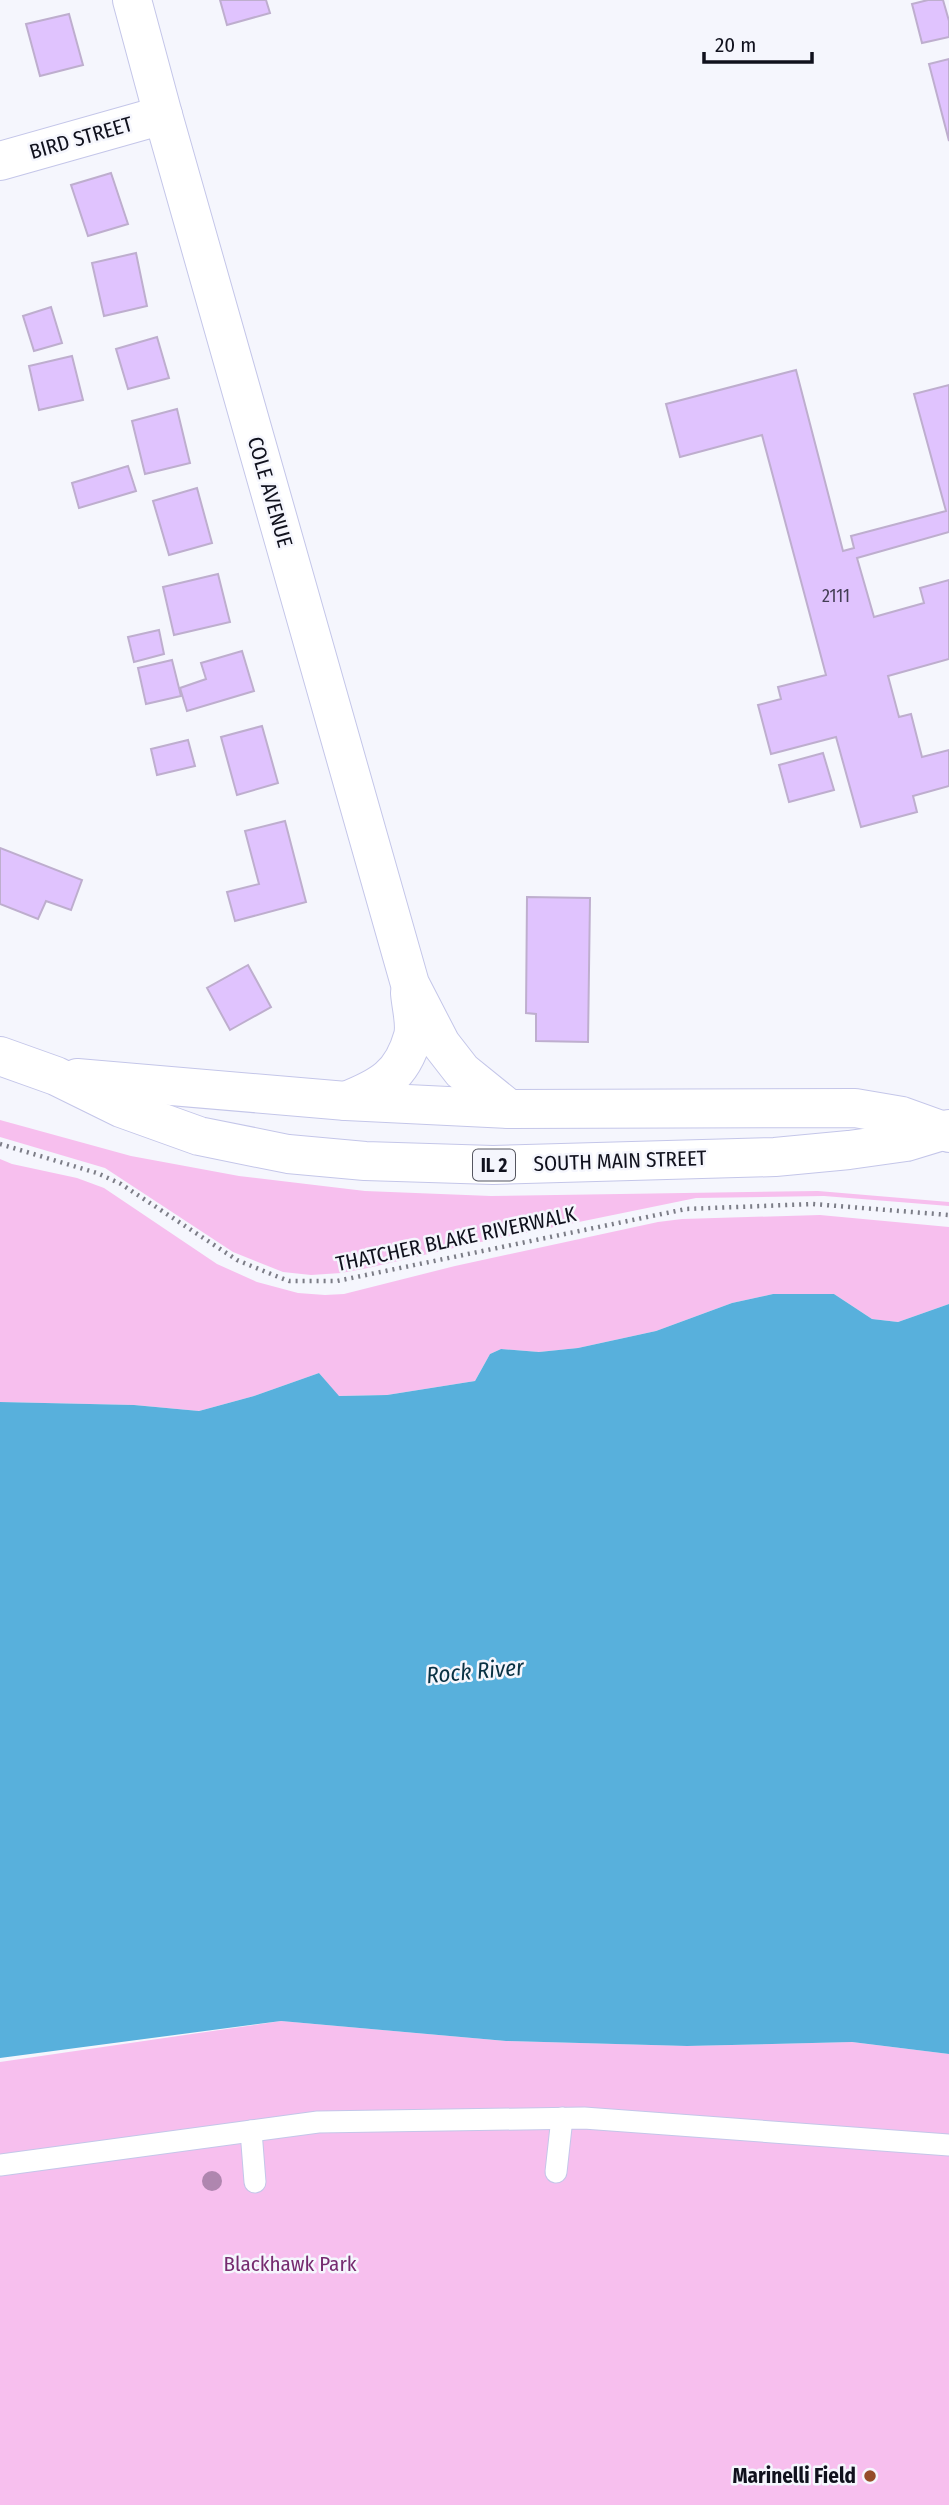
<svg xmlns="http://www.w3.org/2000/svg" width="949" height="2505" viewBox="0 0 949 2505" font-family="'Fira Sans Condensed',sans-serif">
<style>
.green{fill:#f7bfee}
.water{fill:#58b0dc}
.building{fill:#e0c3fe;stroke:#beaece;stroke-width:2}
.lines{fill:none;stroke-linecap:round;stroke-linejoin:round}
.service-casing{stroke:#c4c6e9;stroke-width:23}
.minor-casing{stroke:#c4c6e9;stroke-width:40}
.primary-casing{stroke:#c4c6e9;stroke-width:40}
.path{stroke:#7c7d87;stroke-width:4.5;stroke-dasharray:2 5;stroke-linecap:butt}
.service{stroke:#fff;stroke-width:21}
.minor{stroke:#fff;stroke-width:38}
.primary{stroke:#fff;stroke-width:38}
.tree{fill:#af86af}
.poi-dot{fill:#954d29;stroke:#f5f6fd;stroke-width:2.5}
.labels{text-anchor:middle;stroke-width:5;stroke-linejoin:round;paint-order:stroke}
.number-label{font-size:18px;fill:#443e55}
.shield{fill:#f5f6fd;stroke:#555660;stroke-width:2}
.shield-label{font-size:19px;font-weight:bold;fill:#10111d}
.street-label{font-size:21px;fill:#10111d;stroke:#f5f6fd}
.park-label{font-size:21px;fill:#762b6f;stroke:#f5f6fd}
.poi-label{font-size:21px;font-weight:bold;fill:#10111d;stroke:#f5f6fd;text-anchor:end}
.water-label{font-size:23px;font-style:italic;fill:#083143;stroke:#f5f6fd}
</style>
<rect width="100%" height="100%" fill="#f5f6fd"/>
<g class="green">
<polygon points="0,1120 131,1156 239,1176 365,1191 491,1196 818,1191 949,1202 949,1206 824,1196 696,1198 471,1244 368,1268 341,1273 311,1275 283,1272 233,1252 105,1168 0,1137"/>
<polygon points="0,1159 12,1164 77,1178 104,1188 217,1264 257,1282 298,1293 325,1295 344,1294 455,1266 658,1222 682,1219 820,1215 949,1227 949,1304 898,1322 872,1319 834,1294 773,1294 732,1303 656,1331 578,1348 539,1352 501,1349 490,1354 475,1381 387,1395 338,1396 319,1373 254,1396 199,1411 134,1405 0,1402"/>
<polygon points="281,2021 506,2041 687,2046 852,2042 949,2054 949,2505 0,2505 0,2062"/>
</g>
<polygon class="water" points="773,1294 834,1294 872,1319 898,1322 949,1304 949,2054 852,2042 687,2046 506,2041 281,2021 0,2058 0,1402 134,1405 199,1411 254,1396 319,1373 339,1396 387,1395 475,1381 490,1354 501,1349 539,1352 578,1348 656,1331 732,1303"/>
<g class="building">
<polygon points="220,0 266,0 270,13 227,25"/>
<polygon points="928,0 943,0 949,21 949,37 922,43 912,4"/>
<polygon points="69,14 83,65 40,76 26,24"/>
<polygon points="949,59 949,141 929,64"/>
<polygon points="111,173 128,224 88,236 71,185"/>
<polygon points="136,253 147,306 104,316 92,263"/>
<polygon points="51,307 62,343 34,351 23,316"/>
<polygon points="157,337 169,378 128,389 116,349"/>
<polygon points="72,356 83,400 39,410 29,366"/>
<polygon points="796,370 843,551 854,548 851,536 946,511 914,394 949,385 949,532 857,558 874,617 924,603 920,588 949,580 949,659 888,676 899,717 911,714 922,757 949,750 949,786 913,796 917,812 861,827 836,737 771,754 758,705 781,699 778,687 826,675 762,435 680,457 666,404"/>
<polygon points="177,409 190,463 145,474 132,421"/>
<polygon points="128,466 136,491 79,508 72,483"/>
<polygon points="197,488 212,543 169,555 153,501"/>
<polygon points="218,574 230,622 174,635 163,587"/>
<polygon points="159,630 164,654 134,662 128,637"/>
<polygon points="242,651 254,691 187,711 180,688 206,679 201,663"/>
<polygon points="172,660 181,696 146,704 138,668"/>
<polygon points="262,726 278,783 237,795 221,737"/>
<polygon points="188,740 195,766 157,775 151,749"/>
<polygon points="823,753 834,790 789,802 779,765"/>
<polygon points="285,821 306,902 235,921 227,892 259,884 245,831"/>
<polygon points="0,848 82,880 71,910 46,901 38,919 0,904"/>
<polygon points="527,897 590,898 588,1042 536,1041 536,1014 526,1013"/>
<polygon points="248,965 271,1007 230,1030 207,988"/>
</g>
<g class="lines">
<g class="service-casing">
<g id="service">
<polyline points="251,2131 255,2182"/>
<polyline points="0,2165 318,2122 584,2118 949,2145"/>
<polyline points="556,2172 562,2118"/>
</g>
</g>
<g class="minor-casing">
<g id="minor">
<polyline points="132,0 163,115 410,984 441,1044 462,1071 509,1109"/>
<polyline points="0,161 163,115"/>
<path d="M346,1101c35,-14 56,-25 67,-65 3,-12 -2,-30 -3,-43"/>
</g>
</g>
<g class="primary-casing">
<g id="primary">
<polyline points="0,1056 56,1076 121,1108 199,1136 288,1154 365,1161 493,1165 775,1157 849,1150 906,1142 949,1129"/>
<polyline points="77,1078 346,1101 509,1109 855,1108 902,1116 949,1133"/>
</g>
</g>
<polyline class="path" points="0,1144 97,1173 121,1184 237,1260 271,1274 289,1281 337,1281 686,1209 813,1204 949,1215"/>
<use href="#service" class="service"/>
<use href="#minor" class="minor"/>
<use href="#primary" class="primary"/>
</g>
<circle class="tree" cx="212" cy="2181" r="10"/>
<circle class="poi-dot" cx="870" cy="2476" r="7"/>
<g class="labels">
<g class="number-label">
<text x="836" y="602">2111</text>
</g>
<rect class="shield" x="473" y="1149.5" width="42" height="31" rx="5"/>
<g class="shield-label">
<text x="494" y="1172">IL 2</text>
</g>
<g class="street-label">
<text transform="translate(81 138) rotate(-16)" y="7">BIRD STREET</text>
<text transform="translate(270 492) rotate(74)" y="7">COLE AVENUE</text>
<text transform="translate(620 1161) rotate(-2)" y="7">SOUTH MAIN STREET</text>
<text transform="translate(456 1239) rotate(-12)" y="7">THATCHER BLAKE RIVERWALK</text>
</g>
<g class="park-label">
<text x="290" y="2271">Blackhawk Park</text>
</g>
<g class="poi-label">
<text x="856" y="2483">Marinelli Field</text>
</g>
<g class="water-label">
<text transform="translate(475 1671) rotate(-5)" y="8">Rock River</text>
</g>
</g>
<path d="M704 52v10h108v-10" fill="none" stroke="#10111d" stroke-width="3.5"/>
<text x="715" y="52" font-size="21" fill="#10111d" stroke="#f5f6fd" stroke-width="5" paint-order="stroke">20 m</text>
</svg>
